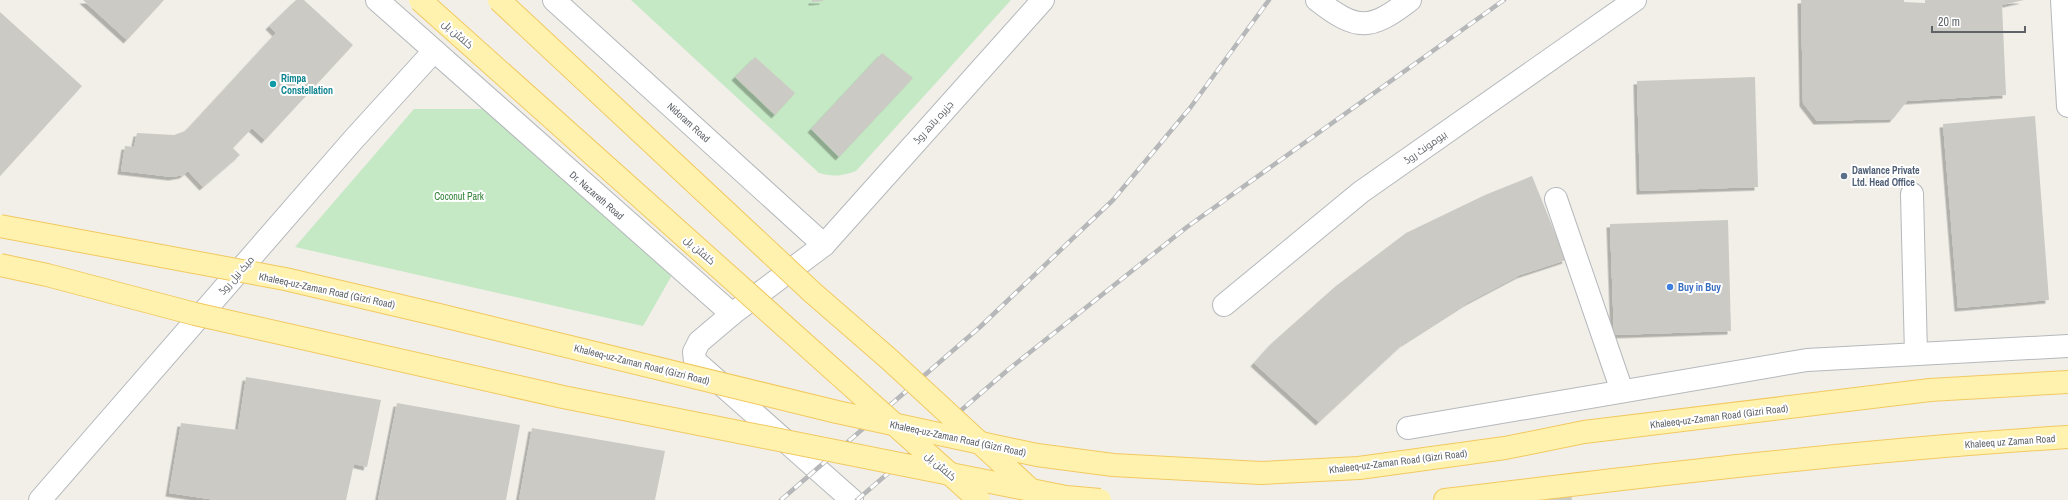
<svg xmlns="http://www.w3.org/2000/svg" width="2068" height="500" viewBox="0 0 2068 500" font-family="'Archivo Narrow',Cairo,sans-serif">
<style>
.green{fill:#c5e8c5}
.building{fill:#cccac5;filter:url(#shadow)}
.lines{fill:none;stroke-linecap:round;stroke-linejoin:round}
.minor-casing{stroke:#b5b8bc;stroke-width:24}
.major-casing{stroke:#f2c960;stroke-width:24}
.minor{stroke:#fff;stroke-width:22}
.major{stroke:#fff2af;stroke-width:22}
.rail-casing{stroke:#b6b7b8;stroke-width:4.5}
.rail{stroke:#fff;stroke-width:3;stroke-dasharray:9;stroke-linecap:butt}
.major-bridge-casing{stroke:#f2c960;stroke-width:24;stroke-linecap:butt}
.major-bridge{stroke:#fff2af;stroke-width:22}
.culture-dot{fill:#0f9aa8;stroke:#fff;stroke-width:1.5}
.service-dot{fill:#5c6f8a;stroke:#fff;stroke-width:1.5}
.shop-dot{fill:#3f7fe0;stroke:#fff;stroke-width:1.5}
.labels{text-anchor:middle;stroke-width:4;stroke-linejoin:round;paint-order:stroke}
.street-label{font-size:10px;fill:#5f6368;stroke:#fff}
.culture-label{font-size:10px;font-weight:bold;fill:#0d838f;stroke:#fff;text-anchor:start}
.service-label{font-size:10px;font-weight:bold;fill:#4e5e75;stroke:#fff;text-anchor:start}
.park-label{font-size:10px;fill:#348238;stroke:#fff}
.shop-label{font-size:10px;font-weight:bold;fill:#366cbe;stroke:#fff;text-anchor:start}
</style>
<defs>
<filter id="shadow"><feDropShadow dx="-3.5" dy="3.5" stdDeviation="0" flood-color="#0004"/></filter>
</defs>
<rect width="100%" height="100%" fill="#f1efe8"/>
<g class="green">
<path d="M631,0h380l-155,171c-13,5 -24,6 -37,2z"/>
<polygon points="414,109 493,109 672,275 643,326 295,247"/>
</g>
<g class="building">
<polygon points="83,0 164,0 127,40"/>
<polygon points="296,0 304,0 353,45 265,140 252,128 233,148 240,155 203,187 188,171 183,175 172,177 121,171 125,146 134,147 137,133 174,135 185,131 192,124 276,33 269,26"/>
<polygon points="812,0 823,0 823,1 812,2"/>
<polygon points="1801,0 1904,0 1904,2 1925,3 1925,0 2024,0 2002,5 2006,95 1907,101 1893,119 1817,121 1803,103"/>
<polygon points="0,12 82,86 0,176"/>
<polygon points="882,53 913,78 839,157 811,129"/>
<polygon points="755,57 795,93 775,115 735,77"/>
<polygon points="1755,77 1758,187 1640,191 1637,81"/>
<polygon points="2035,116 2049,300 1958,308 1943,124"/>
<polygon points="1532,176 1566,260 1520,275 1467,303 1403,344 1319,422 1254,363 1272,343 1336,286 1406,233 1485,195"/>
<polygon points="1728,220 1731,331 1614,335 1610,224"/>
<polygon points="246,377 381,400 367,467 354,464 346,500 216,500 169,493 181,423 238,430"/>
<polygon points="397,403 520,425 506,500 378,500"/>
<polygon points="532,428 665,451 655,500 519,500"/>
<polygon points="1571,495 1572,500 1548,500 1548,499"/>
</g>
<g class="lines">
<g class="minor-casing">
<g id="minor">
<polyline points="377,0 732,314 824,245 1043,0"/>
<polyline points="554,0 824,245"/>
<path d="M1317,0c40,31 53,31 93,0"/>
<polyline points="2062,0 2068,106"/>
<polyline points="1912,194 1916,354"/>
<polyline points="1556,199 1622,391"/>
<polyline points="1224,305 1361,192 1635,0"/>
<polyline points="732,314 699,342 694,352 695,361 852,500"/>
<polyline points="1408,428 1807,360 2068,346"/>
<polyline points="40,500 353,140 434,51"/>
</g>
</g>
<g class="major-casing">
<g id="major">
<polyline points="1930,390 2068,382"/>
<path d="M1445,500c207,-25 415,-50 623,-63"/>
</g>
</g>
<use href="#minor" class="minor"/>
<use href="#major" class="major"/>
<g class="rail-casing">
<g id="rail">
<polyline points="781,500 980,327 1113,200 1190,108 1269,0"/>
<polyline points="857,500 1009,369 1187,227 1504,0"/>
</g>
</g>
<use href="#rail" class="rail"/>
<g class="major-bridge-casing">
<g id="major-bridge">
<polyline points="420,0 979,500"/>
<polyline points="499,0 813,293 889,359 1031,490"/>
<polyline points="0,226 285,279 439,315 837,412 1037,455 1113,465 1261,473 1359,468 1505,448 1584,432 1930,390"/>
<polyline points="0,265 47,275 195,314 563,397 1066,497 1100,500"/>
</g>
</g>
<use href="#major-bridge" class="major-bridge"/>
</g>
<circle class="culture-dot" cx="273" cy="84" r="4"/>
<circle class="service-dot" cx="1844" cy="176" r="4"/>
<circle class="shop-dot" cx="1670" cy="287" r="4"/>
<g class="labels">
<g class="street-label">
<text transform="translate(458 34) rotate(42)" y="4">کلفٹن پل</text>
<text transform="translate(689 122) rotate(42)" y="4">Nidoram Road</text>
<text transform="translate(933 122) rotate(-48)" y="4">جزیرہ باتھ روڈ</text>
<text transform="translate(1425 147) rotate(-35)" y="4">بیومونٹ روڈ</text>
<text transform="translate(597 195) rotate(41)" y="4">Dr. Nazareth Road</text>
<text transform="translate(700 250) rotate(42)" y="4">کلفٹن پل</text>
<text transform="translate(236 275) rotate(-49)" y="4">میک نیل روڈ</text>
<text transform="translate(327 290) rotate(12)" y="4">Khaleeq-uz-Zaman Road (Gizri Road)</text>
<text transform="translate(642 364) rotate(14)" y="4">Khaleeq-uz-Zaman Road (Gizri Road)</text>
<text transform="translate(1719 416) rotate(-7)" y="4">Khaleeq-uz-Zaman Road (Gizri Road)</text>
<text transform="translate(958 438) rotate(12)" y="4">Khaleeq-uz-Zaman Road (Gizri Road)</text>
<text transform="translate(2010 441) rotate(-4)" y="4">Khaleeq uz Zaman Road</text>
<text transform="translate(1398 461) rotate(-7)" y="4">Khaleeq-uz-Zaman Road (Gizri Road)</text>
<text transform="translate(941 466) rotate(42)" y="4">کلفٹن پل</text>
</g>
<g class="culture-label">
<text x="281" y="82">Rimpa<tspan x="281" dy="12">Constellation</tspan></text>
</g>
<g class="service-label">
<text x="1852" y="174">Dawlance Private<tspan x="1852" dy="12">Ltd. Head Office</tspan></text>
</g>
<g class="park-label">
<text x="459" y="200">Coconut Park</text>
</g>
<g class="shop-label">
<text x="1678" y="291">Buy in Buy</text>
</g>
</g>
<path d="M1932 26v6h93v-6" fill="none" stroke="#5f6368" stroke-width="2"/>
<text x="1938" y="26" font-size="12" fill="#5f6368" stroke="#ffffff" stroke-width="3" paint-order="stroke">20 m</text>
</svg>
